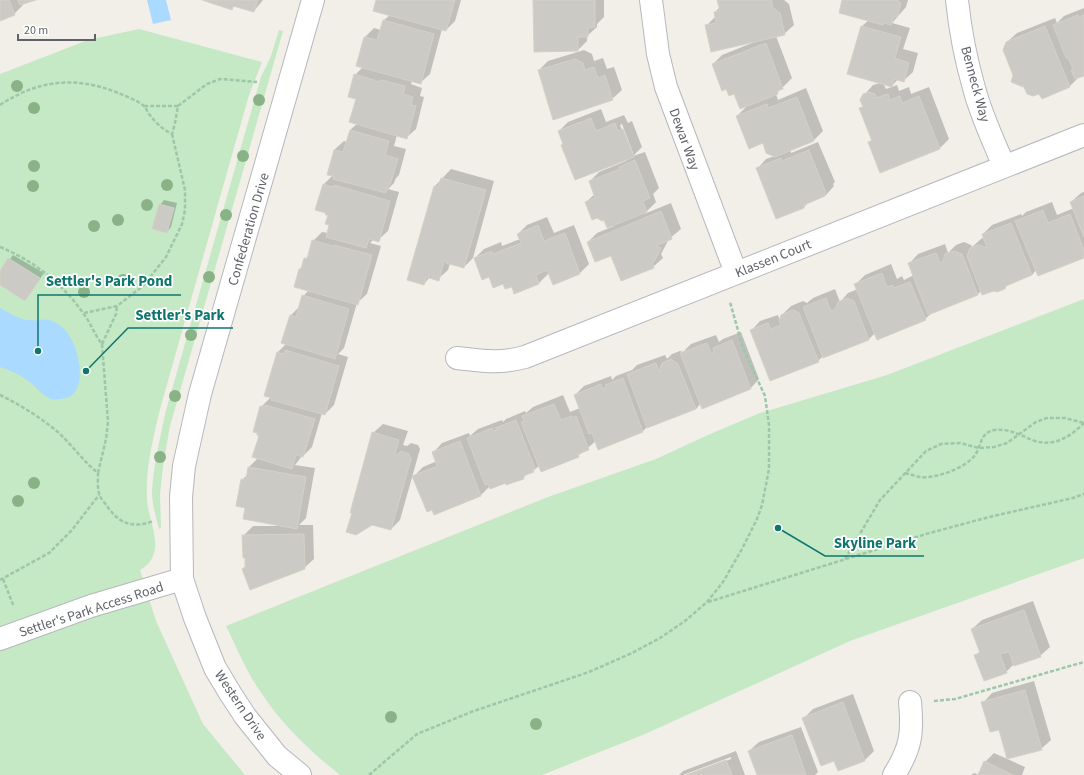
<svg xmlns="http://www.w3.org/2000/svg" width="1084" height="775" viewBox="0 0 1084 775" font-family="'Source Sans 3',sans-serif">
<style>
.green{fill:#c5e8c5}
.water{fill:#aadaff}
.shadow{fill:#0003;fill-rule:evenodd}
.building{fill:#cccac5;stroke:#d6d1c6}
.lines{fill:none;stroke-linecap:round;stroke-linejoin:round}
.minor-casing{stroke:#b5b8bc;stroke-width:24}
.path{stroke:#9cc7a9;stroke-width:2.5;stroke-dasharray:4 2;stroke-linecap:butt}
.minor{stroke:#fff;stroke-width:22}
.tree{fill:#89b387}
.labels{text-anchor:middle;stroke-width:3.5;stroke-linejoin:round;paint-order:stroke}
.street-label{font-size:14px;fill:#5f6368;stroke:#fff}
.leader{fill:none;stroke:#0f766e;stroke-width:1.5}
.callout-dot{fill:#0f766e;stroke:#fff;stroke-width:1.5}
.callout-label{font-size:15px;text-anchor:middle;font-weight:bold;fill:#0f766e;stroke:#fff;stroke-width:3.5;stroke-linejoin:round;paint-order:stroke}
</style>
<rect width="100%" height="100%" fill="#f1efe8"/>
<g class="green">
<path d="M139,29l123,33 -13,33 -89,314c-7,30 -15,61 -13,91 1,15 10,34 8,49 -2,10 -6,16 -15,21l16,51 47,103 42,51h-245v-701l88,-34z"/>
<path d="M279,30l4,1 -113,395 -7,40 -3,28 1,34 -2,1c-3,-12 -7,-25 -7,-37 1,-26 8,-52 13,-78l96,-337 10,-21z"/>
<path d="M1084,299v259l-234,83 -205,93 -103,41h-202c-30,-24 -59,-51 -80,-84 -14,-20 -23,-43 -34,-65l322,-129 108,-38 52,-24 52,-22 127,-38z"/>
</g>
<g class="water">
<polygon points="147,0 166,0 171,20 153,24"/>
<path d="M0,308c7,4 20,12 28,12 15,2 20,-5 34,7 17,13 31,72 -2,72 -3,0 -6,1 -9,0 -10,-4 -15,-13 -24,-19 -8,-6 -17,-10 -27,-13z"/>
</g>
<g class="shadow">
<polygon points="0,0 33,0 23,3 23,5 14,14 0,20"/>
<polygon points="204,0 263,0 254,11 235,5 232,8"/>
<polygon points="377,0 461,0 455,21 446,30 442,29 430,74 420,83 412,81 411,84 422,88 420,96 424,97 416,129 406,138 397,135 394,146 406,149 399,175 396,178 394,183 388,189 399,192 388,231 378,240 374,239 370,243 381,246 367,294 357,303 344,348 338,354 348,357 334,405 325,414 322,413 312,447 303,456 302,456 295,465 315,468 306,518 299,525 313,525 314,559 304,568 243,569 246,566 243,536 253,526 279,526 246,507 242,480 248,474 249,467 258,458 261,407 271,397 278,352 286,344 291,315 300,306 303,296 309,290 300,269 302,267 305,259 309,255 313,241 322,232 328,233 330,224 324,184 333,175 334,150 344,141 347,142 350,130 357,124 355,75 363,67 365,37 374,28 381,30 384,20 390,15"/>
<polygon points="535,0 604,0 604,17 597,24 597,27 587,36 587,41 578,50"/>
<polygon points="718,0 784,0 789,4 794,25 784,34 776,36 792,78 776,94 778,100 806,88 823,131 814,140 790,149 791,153 818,142 835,182 833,184 834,186 825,196 809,202 804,207 757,169 766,159 775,156 737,116 749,104 735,93 713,64 722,55 752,43 752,42 706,26 716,16 715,12 720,7"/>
<polygon points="843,0 908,0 906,7 892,23 910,28 903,49 918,53 913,72 903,81 898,79 892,86 883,83 886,89 897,85 899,91 909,87 911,94 929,87 949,139 940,148 869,142 873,139 861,108 863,106 864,95 873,85 880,83 849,74 862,26 869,20"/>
<polygon points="1084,8 1084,75 1079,77 1069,87 1040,92 1024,84 1022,86 1014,75 1007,42 1017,33 1055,18 1057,23 1064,16"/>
<polygon points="584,50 592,54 594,61 603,58 607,69 614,67 622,90 612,99 539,70 548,61"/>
<path d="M601,109l5,13 18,-7 4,8 4,-2 10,26 -9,9 12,-4 14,36 -6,6 3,8 -12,12 27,-11 10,26 -12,10 -8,15 2,4 -10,9 -42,-12 -23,-13 9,-9 17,-7 -28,-24 9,-8 -5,-13 9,-9 27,-11 4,-4 -68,-12 1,-2 -4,-12 9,-9zM622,124l11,29h-2l-11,-28z"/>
<polygon points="451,169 494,181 473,258 464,267 450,263 448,270 438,279 430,277 424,284 435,186"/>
<polygon points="1084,192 1084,257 1036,270 1032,275 982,290 978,294 933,312 925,319 875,333 869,339 823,357 823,356 818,361 751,331 760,321 778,315 780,321 782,315 791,306 803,301 807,303 813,298 835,289 840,302 848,293 858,289 856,284 865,275 891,264 897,279 902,276 904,280 914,275 909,264 918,254 945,244 948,253 956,245 964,242 971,245 972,247 981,239 984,237 983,234 992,225 1021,214 1022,216 1026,212 1052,202 1057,215 1074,208 1071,202 1081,193"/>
<polygon points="164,200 177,203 171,227 167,232 160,205"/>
<polygon points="547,217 554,233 574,225 589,264 580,273 554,284 549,273 539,283 515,293 512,285 503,283 489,276 475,258 484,249 501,242 502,246 520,239 518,234 527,225"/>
<polygon points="13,255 44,273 29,295 25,299 0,284 0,273"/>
<polygon points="741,332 759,379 750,389 701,403 696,409 648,426 643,431 599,448 596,441 578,456 540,465 533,471 528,473 523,478 490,486 481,495 435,514 414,476 423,467 437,461 433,453 442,443 469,433 470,436 478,429 502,420 503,422 506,419 525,411 526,413 533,407 563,395 570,412 580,408 575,395 584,386 611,376 612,380 616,376 632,370 637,365 665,355 667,359 672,354 680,351 683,352 691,344 716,335 719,342 723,339"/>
<polygon points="383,424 408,431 403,445 407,446 411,443 418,445 420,449 400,520 391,529 373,433"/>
<polygon points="1033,601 1050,647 1040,656 1014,664 1006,672 975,656 980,651 972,629 982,620"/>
<polygon points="1034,681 1051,740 1041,749 1000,728 983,703 992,693"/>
<polygon points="853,694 874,751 865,760 838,770 834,760 804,718 813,709"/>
<polygon points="801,727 818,772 815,775 758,775 749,751 759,742"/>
<polygon points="736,751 745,775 689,775 731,759 731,757 683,775 679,775 683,771"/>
<polygon points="994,753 1025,767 1022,775 979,775 985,762"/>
<polygon points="974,773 979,775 971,775"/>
</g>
<g class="building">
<polygon points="0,0 9,0 15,15 0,21"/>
<polygon points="18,0 36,0 20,5"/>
<polygon points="202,0 258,0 254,12 233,6 232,10"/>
<polygon points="376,0 455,0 446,31 373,11"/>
<polygon points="533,0 595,0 595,27 588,28 588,37 578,37 578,51 534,52"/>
<polygon points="717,0 771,0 773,8 780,13 785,35 711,52 705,25 716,23 714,12 720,11"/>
<polygon points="842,0 898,0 898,2 901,3 897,18 894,16 891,25 884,23 883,25 839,13"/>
<polygon points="1078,15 1079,17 1084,15 1084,76 1075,79 1071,70 1073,69 1068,58 1066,58 1053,25"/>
<polygon points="383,20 434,34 421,84 356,66 364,37 377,40"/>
<polygon points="861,26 901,37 895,58 909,63 904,82 894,79 892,87 847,74"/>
<polygon points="1045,26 1070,87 1042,99 1039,94 1033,96 1027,94 1023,85 1023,87 1011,82 1013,75 1003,50 1006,42"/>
<polygon points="766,43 783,89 777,91 778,94 740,109 734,94 729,96 726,89 722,91 712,64"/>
<polygon points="575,59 583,63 585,70 594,67 598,78 605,75 613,100 553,120 538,70"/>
<polygon points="354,74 380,82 381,80 405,86 403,94 413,97 411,105 416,106 407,139 349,122 356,99 348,97"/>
<polygon points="869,92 875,94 876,98 888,94 890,100 900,96 902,103 919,96 940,149 880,173 868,142 872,141 859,108 863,107 860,100 863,94"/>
<polygon points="797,97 814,141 775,157 766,153 763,143 749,149 736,116 767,104 768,108"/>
<polygon points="591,118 596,131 615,123 618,131 623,129 634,157 575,180 561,145 563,144 558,131"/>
<polygon points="350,130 389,141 385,155 398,159 390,185 388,185 386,193 333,179 334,176 327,175 334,150 343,152"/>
<polygon points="809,150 826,193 824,193 825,196 804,205 804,208 776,219 756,168 781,158 782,161"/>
<polygon points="635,160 650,198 643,201 647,212 607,228 604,220 602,221 597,218 592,220 585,202 595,198 589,181 620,169 619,167"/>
<polygon points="441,178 486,190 464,268 446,263 446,261 444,261 439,281 426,277 424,285 407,280 434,186 438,187"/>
<polygon points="323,184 333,187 334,185 390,201 379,242 369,239 366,248 326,237 329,225 325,224 328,215 325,215 326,213 315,210"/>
<polygon points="1084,196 1084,237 1070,202"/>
<polygon points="159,204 174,208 167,233 152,229"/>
<polygon points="1043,210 1048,223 1070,214 1084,250 1084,258 1038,276 1015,221"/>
<polygon points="661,211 672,239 656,246 661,248 654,262 652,261 654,268 621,281 611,256 595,262 587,242"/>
<polygon points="1011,223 1032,275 1006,286 1005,289 997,292 994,291 982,295 967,256 970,248 978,245 987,248 982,234"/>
<polygon points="538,225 544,241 565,233 580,274 553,285 547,270 536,275 539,284 514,294 512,287 505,289 503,284 493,288 489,277 482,280 474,258 492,251 493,254 521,243 517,234"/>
<polygon points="312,240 333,246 334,245 372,255 358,305 294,287 299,269 301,269 304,258 307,259"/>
<polygon points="954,251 962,254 978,295 928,315 908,263 936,253 940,263 943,261 945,254"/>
<polygon points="8,258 40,278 25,301 0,285 0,271"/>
<polygon points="882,273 887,287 893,285 894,288 910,282 926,320 877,340 854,284"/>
<polygon points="302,295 349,309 335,359 281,343 290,315 296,317"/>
<polygon points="826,298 831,311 835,309 838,302 847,298 854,301 869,340 823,358 803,307"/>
<polygon points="793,310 799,313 819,362 770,381 750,330 768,323 771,329 781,325 779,321 781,315"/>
<polygon points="732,340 751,389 702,409 680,353 707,343 711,353 714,352 713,348"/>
<polygon points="285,350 339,366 325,415 271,400 272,398 264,396 277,352 284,354"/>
<polygon points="671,359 678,364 696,409 647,428 627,374 656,363 659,372 662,363"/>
<polygon points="623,378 643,432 598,450 592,433 589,434 574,395 601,384 603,389 606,387 605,385"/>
<polygon points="554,404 561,420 571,416 572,418 576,416 589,450 578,454 579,457 541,472 521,422 524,421 522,416"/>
<polygon points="265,405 315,419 303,457 296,455 292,469 252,457 259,436 257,435 257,433 253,432 260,406 265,407"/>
<polygon points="516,420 535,468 533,469 534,472 523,476 524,479 506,485 506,483 490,489 488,484 485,485 467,438 492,428 494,431 497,430 495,428"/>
<polygon points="372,432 399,440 395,454 397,455 401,451 409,454 411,459 391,530 372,525 356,535 346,532 352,513 350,513"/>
<polygon points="460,441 481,496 434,515 432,510 427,512 412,476 437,466 432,452"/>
<polygon points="248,467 306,477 297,529 243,519 245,508 236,506 241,479 246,480"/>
<polygon points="304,534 305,569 250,590 242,569 245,567 245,558 243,558 242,535"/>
<polygon points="1024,610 1041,657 1014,666 1009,652 1000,654 1007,673 984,681 974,655 980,653 971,629"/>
<polygon points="1025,690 1042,750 1007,759 999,730 990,732 981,702"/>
<polygon points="843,702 865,761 838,771 834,761 821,766 802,718"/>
<polygon points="792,735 806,775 757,775 748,751"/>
<polygon points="726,760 732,775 686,775"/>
<polygon points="984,761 1013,775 978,775"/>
</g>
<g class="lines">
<g class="minor-casing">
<g id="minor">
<polyline points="651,0 658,54 666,87 736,273"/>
<path d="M957,0c3,29 9,60 17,88 7,27 19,52 30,78"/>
<path d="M457,358c27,3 41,6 68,-1l559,-222"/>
<polyline points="0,639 91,606 182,579"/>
<polyline points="300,775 277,756 245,716 230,693 215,668 195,618 182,579 181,497 184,466 200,394 313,0"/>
<path d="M894,775c17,-27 19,-42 16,-73"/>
</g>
</g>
<g class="path">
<path d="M0,105c38,-25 74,-29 116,-13 9,4 21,8 28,14 2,2 3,5 5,8 6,8 13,15 23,20l3,-11 3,-17h-34"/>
<polyline points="178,106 207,84 220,79 257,82"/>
<path d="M0,247c34,14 62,36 83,66 8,10 11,21 19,31l6,78 -2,17 -8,34"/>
<polyline points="84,313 117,306 143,286 166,257 182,224 185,210 185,190 172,134"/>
<polyline points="102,344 116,314 117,306"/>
<path d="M0,395c19,9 50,28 64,43 12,12 21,25 34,35 0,7 -1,17 2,23 1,3 5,7 7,10 13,19 26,22 47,15"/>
<path d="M905,473c5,1 10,3 15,4 15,2 46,-9 55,-22 7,-10 4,-21 19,-25 9,-1 17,1 24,4 6,2 11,5 17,7 20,6 36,-5 49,-18"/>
<polyline points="845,559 880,500 926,451 941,444 960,443 979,448 994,447 1007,443 1036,422 1047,418 1065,418 1084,423"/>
<polyline points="3,579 14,607"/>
<polyline points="0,580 49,553 72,530 99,495"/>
<polyline points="708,602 926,534 989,517 1073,498 1084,494"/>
<polyline points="934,701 955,699 1084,662"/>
<polyline points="369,775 417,734 471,712 589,672 632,653 660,638 685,621 707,602 723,582 742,549 757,519 762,505 769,469 769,425 765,396 743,348 730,302"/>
</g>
<use href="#minor" class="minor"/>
</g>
<g class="tree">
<circle cx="17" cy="86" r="6"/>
<circle cx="259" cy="100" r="6"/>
<circle cx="34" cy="108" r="6"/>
<circle cx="243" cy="156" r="6"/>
<circle cx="34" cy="166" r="6"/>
<circle cx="167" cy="185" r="6"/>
<circle cx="33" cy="186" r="6"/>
<circle cx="147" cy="205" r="6"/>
<circle cx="226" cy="215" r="6"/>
<circle cx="118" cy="220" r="6"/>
<circle cx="94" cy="226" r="6"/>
<circle cx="209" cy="277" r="6"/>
<circle cx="123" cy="280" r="6"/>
<circle cx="84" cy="292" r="6"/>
<circle cx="191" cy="335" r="6"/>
<circle cx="175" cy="396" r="6"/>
<circle cx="160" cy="457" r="6"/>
<circle cx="34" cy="483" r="6"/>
<circle cx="18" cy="501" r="6"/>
<circle cx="391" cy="717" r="6"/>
<circle cx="536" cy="724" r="6"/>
</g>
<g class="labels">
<g class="street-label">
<text transform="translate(976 84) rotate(75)" y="5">Benneck Way</text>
<text transform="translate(685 139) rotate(70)" y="5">Dewar Way</text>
<text transform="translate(248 229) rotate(-74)" y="5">Confederation Drive</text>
<text transform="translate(773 258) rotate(-22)" y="5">Klassen Court</text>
<text transform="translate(91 609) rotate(-18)" y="5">Settler's Park Access Road</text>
<text transform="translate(241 705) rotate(56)" y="5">Western Drive</text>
</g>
</g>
<path class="leader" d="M38 351L38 295H181M86 371L128 328H233M778 528L825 556H924"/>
<g class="callout-dot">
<circle cx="38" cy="351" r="4"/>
<circle cx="86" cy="371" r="4"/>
<circle cx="778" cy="528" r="4"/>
</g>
<g class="callout-label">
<text x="109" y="286">Settler's Park Pond</text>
<text x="180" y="320">Settler's Park</text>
<text x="875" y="548">Skyline Park</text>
</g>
<path d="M18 34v6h77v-6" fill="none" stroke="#5f6368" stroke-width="2"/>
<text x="24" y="34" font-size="12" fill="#5f6368" stroke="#ffffff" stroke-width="3" paint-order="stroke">20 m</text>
</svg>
